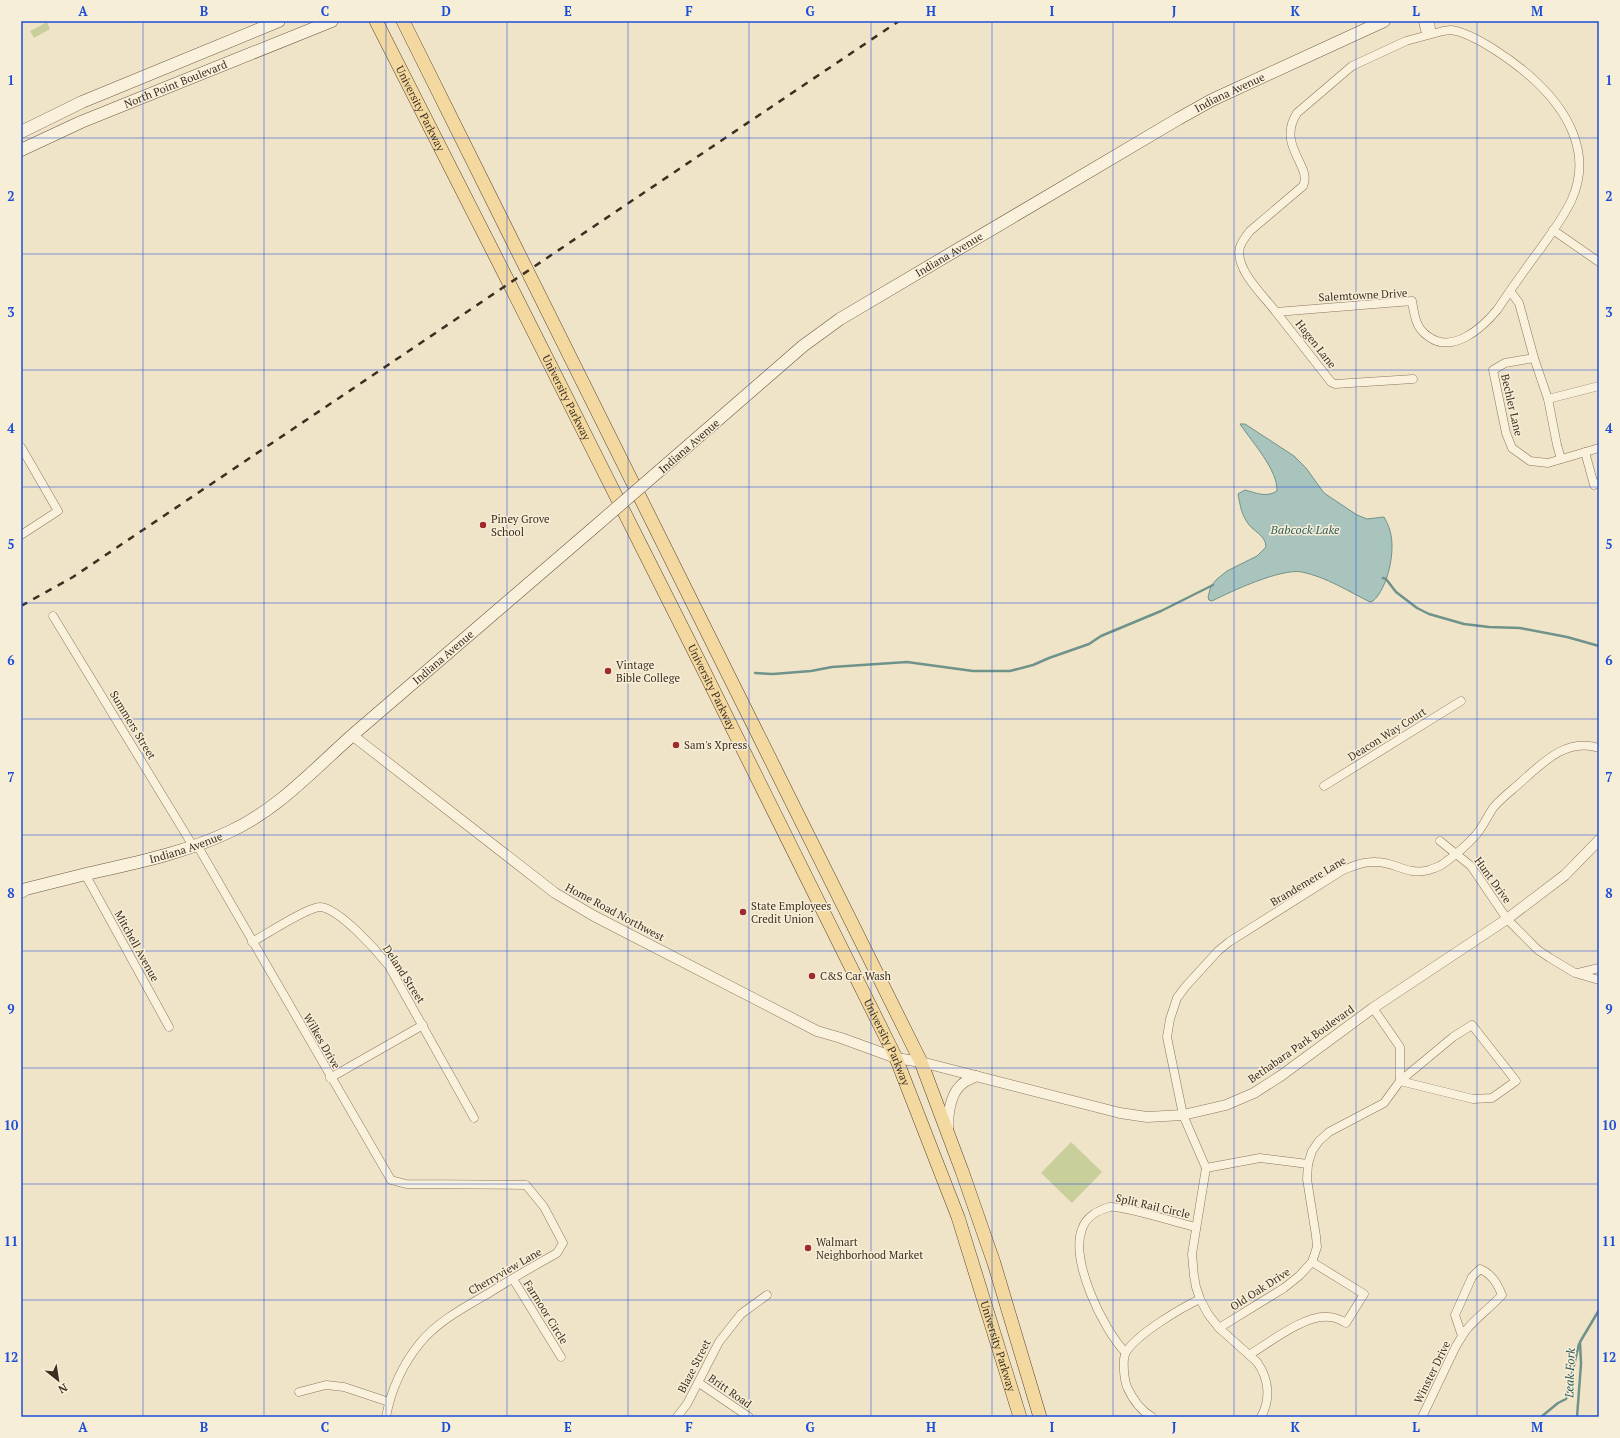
<svg xmlns="http://www.w3.org/2000/svg" width="1620" height="1438" viewBox="0 0 1620 1438" font-family="'PT Serif',serif">
<style>
.green{fill:#c9cf9b}
.water{fill:#a9c4bc;stroke:#6f938a}
.lines{fill:none;stroke-linecap:round;stroke-linejoin:round}
.stream{stroke:#6f938a;stroke-width:2.5}
.minor-casing{stroke:#8d765c;stroke-width:9}
.tertiary-casing{stroke:#8d765c;stroke-width:11}
.secondary-casing{stroke:#6f573f;stroke-width:13}
.primary-casing{stroke:#5b4430;stroke-width:14}
.minor{stroke:#faf1dc;stroke-width:8}
.tertiary{stroke:#faf1dc;stroke-width:10}
.secondary{stroke:#faf1dc;stroke-width:12}
.primary{stroke:#f3d9a0;stroke-width:13}
.rail{stroke:#3d2e20;stroke-width:2.5;stroke-dasharray:7 7;stroke-linecap:butt}
.secondary-bridge-casing{stroke:#6f573f;stroke-width:13;stroke-linecap:butt}
.secondary-bridge{stroke:#faf1dc;stroke-width:12}
.grid{fill:none;stroke:#1d4ed8;stroke-width:1;stroke-opacity:0.55}
.poi-dot{fill:#9e2a2b;stroke:#f7eed8;stroke-width:1.5}
.labels{text-anchor:middle;stroke-width:3;stroke-linejoin:round;paint-order:stroke}
.street-label{font-size:11px;fill:#3d2e20;stroke:#f7eed8}
.poi-label{font-size:11px;fill:#3d2e20;stroke:#f7eed8;text-anchor:start}
.water-label{font-size:12px;font-style:italic;fill:#2f5d5a;stroke:#f7eed8}
.neatline{fill:none;stroke:#1d4ed8;stroke-width:1.5}
.grid-label{font-size:13px;text-anchor:middle;font-weight:bold;fill:#1d4ed8}
</style>
<rect width="100%" height="100%" fill="#f0e4c8"/>
<g class="green">
<polygon points="47,22 50,29 34,38 30,31"/>
<polygon points="1071,1142 1102,1172 1072,1203 1041,1173"/>
</g>
<path class="water" d="M1240,424h5l49,32 12,12 18,25 33,22 10,4 17,-2c2,4 5,9 6,14 6,19 -2,57 -17,70l-3,1c-22,-11 -44,-25 -68,-30 -21,-4 -70,19 -90,29l-3,-1 -1,-3 3,-11 6,-7 10,-8 30,-15 9,-9c0,-12 -14,-16 -19,-25 -6,-9 -7,-18 -9,-28l7,-4c12,3 21,8 32,1 1,-21 -25,-49 -37,-67z"/>
<g class="lines">
<g class="stream">
<polyline points="1383,578 1386,579 1396,592 1417,608 1429,614 1464,624 1489,627 1520,628 1567,637 1599,646"/>
<polyline points="755,673 773,674 811,671 832,667 907,662 973,671 1010,671 1033,665 1049,658 1089,644 1101,636 1161,611 1213,585"/>
<polyline points="1541,1417 1558,1403 1566,1399 1579,1344"/>
<polyline points="1577,1417 1581,1364 1580,1342 1599,1310"/>
</g>
<g class="minor-casing">
<g id="minor">
<polyline points="1423,21 1425,30 1428,32 1429,34"/>
<path d="M1451,30c23,3 62,31 80,47 35,31 62,75 41,122 -8,18 -20,33 -31,49 -15,20 -30,41 -44,62 -15,18 -44,44 -68,27 -6,-4 -11,-10 -13,-17 -2,-6 -3,-13 -4,-19l-136,11c-12,-16 -42,-43 -36,-65 2,-6 6,-11 10,-16l53,-45c10,-20 -27,-40 -6,-73l55,-47 54,-25 37,-10z"/>
<polyline points="1428,32 1431,29 1430,21"/>
<polyline points="1553,230 1599,262"/>
<polyline points="1510,291 1519,303 1534,358 1548,399 1557,445 1561,459"/>
<polyline points="1276,312 1331,382 1335,384 1413,379"/>
<polyline points="1534,358 1505,363 1493,370 1506,433 1512,448 1530,461 1548,463 1599,448"/>
<polyline points="1548,399 1599,386"/>
<polyline points="21,447 58,511 21,535"/>
<polyline points="1585,452 1594,485 1599,483"/>
<polyline points="53,616 193,846"/>
<polyline points="1324,786 1461,701"/>
<polyline points="1440,841 1471,866 1507,919 1538,950 1550,958 1575,973 1599,980"/>
<path d="M197,845l194,335 15,4 120,1 18,22 19,36 -6,10c-23,13 -46,26 -68,40 -24,14 -51,28 -69,50 -17,21 -29,47 -34,74"/>
<polyline points="85,874 169,1027"/>
<path d="M252,942c13,-7 56,-35 68,-35 19,1 57,44 69,59l85,152"/>
<polyline points="1578,973 1599,968"/>
<polygon points="1472,1025 1516,1081 1492,1098 1473,1099 1400,1081 1453,1037"/>
<polyline points="330,1078 423,1025"/>
<polyline points="1206,1168 1260,1158 1308,1164"/>
<polyline points="513,1279 561,1357"/>
<polyline points="1219,1328 1284,1288 1299,1276 1312,1262 1317,1247 1316,1236 1307,1179 1308,1164 1312,1151 1319,1141 1329,1132 1384,1103 1400,1081 1400,1047 1373,1008"/>
<path d="M1125,1352c-22,-23 -55,-91 -43,-123 4,-12 16,-19 28,-22 10,-2 72,17 86,20"/>
<path d="M1249,1355c20,-12 56,-41 80,-38 6,0 12,3 17,6l18,-29 -52,-32"/>
<polyline points="699,1383 749,1417"/>
<polyline points="299,1392 326,1385 344,1387 389,1402"/>
<polyline points="677,1417 687,1404 719,1342 741,1314 767,1295"/>
<path d="M1152,1417c-12,-7 -19,-17 -25,-30 -3,-8 -5,-28 -1,-35 11,-18 55,-44 74,-53"/>
<path d="M1261,1417c10,-18 8,-38 -4,-55l-38,-34 -11,-14 -8,-15 -4,-12 -2,-11 -2,-22 14,-86 -23,-53 -16,-78 3,-18 7,-21 9,-12 32,-35 11,-9 114,-72c11,-4 21,-9 33,-8 20,0 31,14 53,8 5,-2 10,-3 14,-6 11,-8 23,-18 32,-28 8,-9 12,-19 18,-28 7,-9 18,-17 27,-25 22,-20 47,-46 79,-35"/>
<path d="M1422,1417l34,-71c4,-6 7,-12 11,-17 10,-12 24,-22 35,-34 -5,-12 -10,-21 -22,-26l-8,8 -17,38 7,21"/>
</g>
</g>
<g class="tertiary-casing">
<g id="tertiary">
<polyline points="352,735 555,893 594,916 817,1031 841,1038 896,1058 921,1062 1120,1113 1147,1117 1183,1115 1226,1105 1254,1093 1282,1075 1373,1008 1507,919 1565,875 1599,840"/>
<path d="M948,1129c0,-15 2,-35 14,-45 4,-4 10,-5 14,-8"/>
</g>
</g>
<g class="secondary-casing">
<g id="secondary">
<polyline points="21,132 82,102 279,21"/>
<path id="s1" d="M21,150l60,-28 251,-101"/>
<path id="s2" d="M666,465l137,-119 37,-27 338,-200 34,-19 172,-79"/>
<path id="s3" d="M21,892l5,-3c20,-5 40,-10 60,-15 49,-11 99,-21 145,-43 49,-23 85,-64 125,-99 79,-68 157,-135 235,-202"/>
</g>
</g>
<g class="primary-casing">
<g id="primary">
<path id="s4" d="M376,21l132,260 193,384 195,393 62,159 62,200"/>
<polyline points="403,21 921,1062 962,1171 994,1263 1040,1417"/>
</g>
</g>
<use href="#minor" class="minor"/>
<use href="#tertiary" class="tertiary"/>
<use href="#secondary" class="secondary"/>
<use href="#primary" class="primary"/>
<polyline class="rail" points="21,606 73,577 899,21"/>
<g class="secondary-bridge-casing">
<polyline id="secondary-bridge" points="591,530 666,465"/>
</g>
<use href="#secondary-bridge" class="secondary-bridge"/>
</g>
<path class="grid" d="M143,21v1396M264,21v1396M386,21v1396M507,21v1396M628,21v1396M749,21v1396M871,21v1396M992,21v1396M1113,21v1396M1234,21v1396M1356,21v1396M1477,21v1396M21,138h1578M21,254h1578M21,370h1578M21,487h1578M21,603h1578M21,719h1578M21,835h1578M21,951h1578M21,1068h1578M21,1184h1578M21,1300h1578"/>
<g class="poi-dot">
<circle cx="483" cy="525" r="4"/>
<circle cx="608" cy="671" r="4"/>
<circle cx="676" cy="745" r="4"/>
<circle cx="743" cy="912" r="4"/>
<circle cx="812" cy="976" r="4"/>
<circle cx="808" cy="1248" r="4"/>
</g>
<g class="labels">
<g class="street-label">
<text dy="4" stroke="none"><textPath href="#s1" startOffset="168">North Point Boulevard</textPath></text>
<text dy="4" stroke="none"><textPath href="#s2" startOffset="678">Indiana Avenue</textPath></text>
<text dy="4" stroke="none"><textPath href="#s4" startOffset="98">University Parkway</textPath></text>
<text dy="4" stroke="none"><textPath href="#s2" startOffset="354">Indiana Avenue</textPath></text>
<text transform="translate(1363 295) rotate(-3)" y="4">Salemtowne Drive</text>
<text transform="translate(1316 344) rotate(52)" y="4">Hagen Lane</text>
<text dy="4" stroke="none"><textPath href="#s4" startOffset="422">University Parkway</textPath></text>
<text transform="translate(1512 405) rotate(77)" y="4">Bechler Lane</text>
<text transform="translate(689 446) rotate(-41)" y="4">Indiana Avenue</text>
<text dy="4" stroke="none"><textPath href="#s3" startOffset="494">Indiana Avenue</textPath></text>
<text dy="4" stroke="none"><textPath href="#s4" startOffset="746">University Parkway</textPath></text>
<text transform="translate(133 725) rotate(59)" y="4">Summers Street</text>
<text transform="translate(1387 734) rotate(-32)" y="4">Deacon Way Court</text>
<text dy="4" stroke="none"><textPath href="#s3" startOffset="171">Indiana Avenue</textPath></text>
<text transform="translate(1493 880) rotate(54)" y="4">Hunt Drive</text>
<text transform="translate(1308 881) rotate(-31)" y="4">Brandemere Lane</text>
<text transform="translate(615 912) rotate(28)" y="4">Home Road Northwest</text>
<text transform="translate(137 946) rotate(61)" y="4">Mitchell Avenue</text>
<text transform="translate(404 974) rotate(57)" y="4">Deland Street</text>
<text transform="translate(322 1041) rotate(60)" y="4">Wilkes Drive</text>
<text dy="4" stroke="none"><textPath href="#s4" startOffset="1142">University Parkway</textPath></text>
<text transform="translate(1301 1044) rotate(-35)" y="4">Bethabara Park Boulevard</text>
<text transform="translate(1153 1206) rotate(13)" y="4">Split Rail Circle</text>
<text transform="translate(505 1271) rotate(-30)" y="4">Cherryview Lane</text>
<text transform="translate(1260 1289) rotate(-33)" y="4">Old Oak Drive</text>
<text transform="translate(546 1312) rotate(58)" y="4">Farmoor Circle</text>
<text dy="4" stroke="none"><textPath href="#s4" startOffset="1466">University Parkway</textPath></text>
<text transform="translate(694 1366) rotate(-63)" y="4">Blaze Street</text>
<text transform="translate(1432 1372) rotate(-64)" y="4">Winster Drive</text>
<text transform="translate(730 1391) rotate(35)" y="4">Britt Road</text>
</g>
<g class="poi-label">
<text x="491" y="523">Piney Grove<tspan x="491" dy="13">School</tspan></text>
<text x="616" y="669">Vintage<tspan x="616" dy="13">Bible College</tspan></text>
<text x="684" y="749">Sam's Xpress</text>
<text x="751" y="910">State Employees<tspan x="751" dy="13">Credit Union</tspan></text>
<text x="820" y="980">C&amp;S Car Wash</text>
<text x="816" y="1246">Walmart<tspan x="816" dy="13">Neighborhood Market</tspan></text>
</g>
<g class="water-label">
<text x="1305" y="534">Babcock Lake</text>
<text transform="translate(1570 1373) rotate(-88)" y="4">Leak Fork</text>
</g>
</g>
<rect width="1620" height="1438" fill="none" stroke="#f7eed8" stroke-width="44"/>
<g transform="translate(58 1380) rotate(150)" stroke="#f7eed8" stroke-width="3" paint-order="stroke">
<path d="M0-3L7 15L0 10L-7 15Z" fill="#3d2e20"/>
<text y="-6" font-size="11" font-weight="bold" text-anchor="middle" fill="#3d2e20">N</text>
</g>
<rect x="22" y="22" width="1576" height="1394" class="neatline"/>
<g class="grid-label">
<text x="83" y="16">A</text>
<text x="204" y="16">B</text>
<text x="325" y="16">C</text>
<text x="446" y="16">D</text>
<text x="568" y="16">E</text>
<text x="689" y="16">F</text>
<text x="810" y="16">G</text>
<text x="931" y="16">H</text>
<text x="1052" y="16">I</text>
<text x="1174" y="16">J</text>
<text x="1295" y="16">K</text>
<text x="1416" y="16">L</text>
<text x="1537" y="16">M</text>
<text x="11" y="85">1</text>
<text x="1609" y="85">1</text>
<text x="11" y="201">2</text>
<text x="1609" y="201">2</text>
<text x="11" y="317">3</text>
<text x="1609" y="317">3</text>
<text x="11" y="433">4</text>
<text x="1609" y="433">4</text>
<text x="11" y="549">5</text>
<text x="1609" y="549">5</text>
<text x="11" y="665">6</text>
<text x="1609" y="665">6</text>
<text x="11" y="782">7</text>
<text x="1609" y="782">7</text>
<text x="11" y="898">8</text>
<text x="1609" y="898">8</text>
<text x="11" y="1014">9</text>
<text x="1609" y="1014">9</text>
<text x="11" y="1130">10</text>
<text x="1609" y="1130">10</text>
<text x="11" y="1246">11</text>
<text x="1609" y="1246">11</text>
<text x="11" y="1362">12</text>
<text x="1609" y="1362">12</text>
<text x="83" y="1432">A</text>
<text x="204" y="1432">B</text>
<text x="325" y="1432">C</text>
<text x="446" y="1432">D</text>
<text x="568" y="1432">E</text>
<text x="689" y="1432">F</text>
<text x="810" y="1432">G</text>
<text x="931" y="1432">H</text>
<text x="1052" y="1432">I</text>
<text x="1174" y="1432">J</text>
<text x="1295" y="1432">K</text>
<text x="1416" y="1432">L</text>
<text x="1537" y="1432">M</text>
</g>
</svg>
